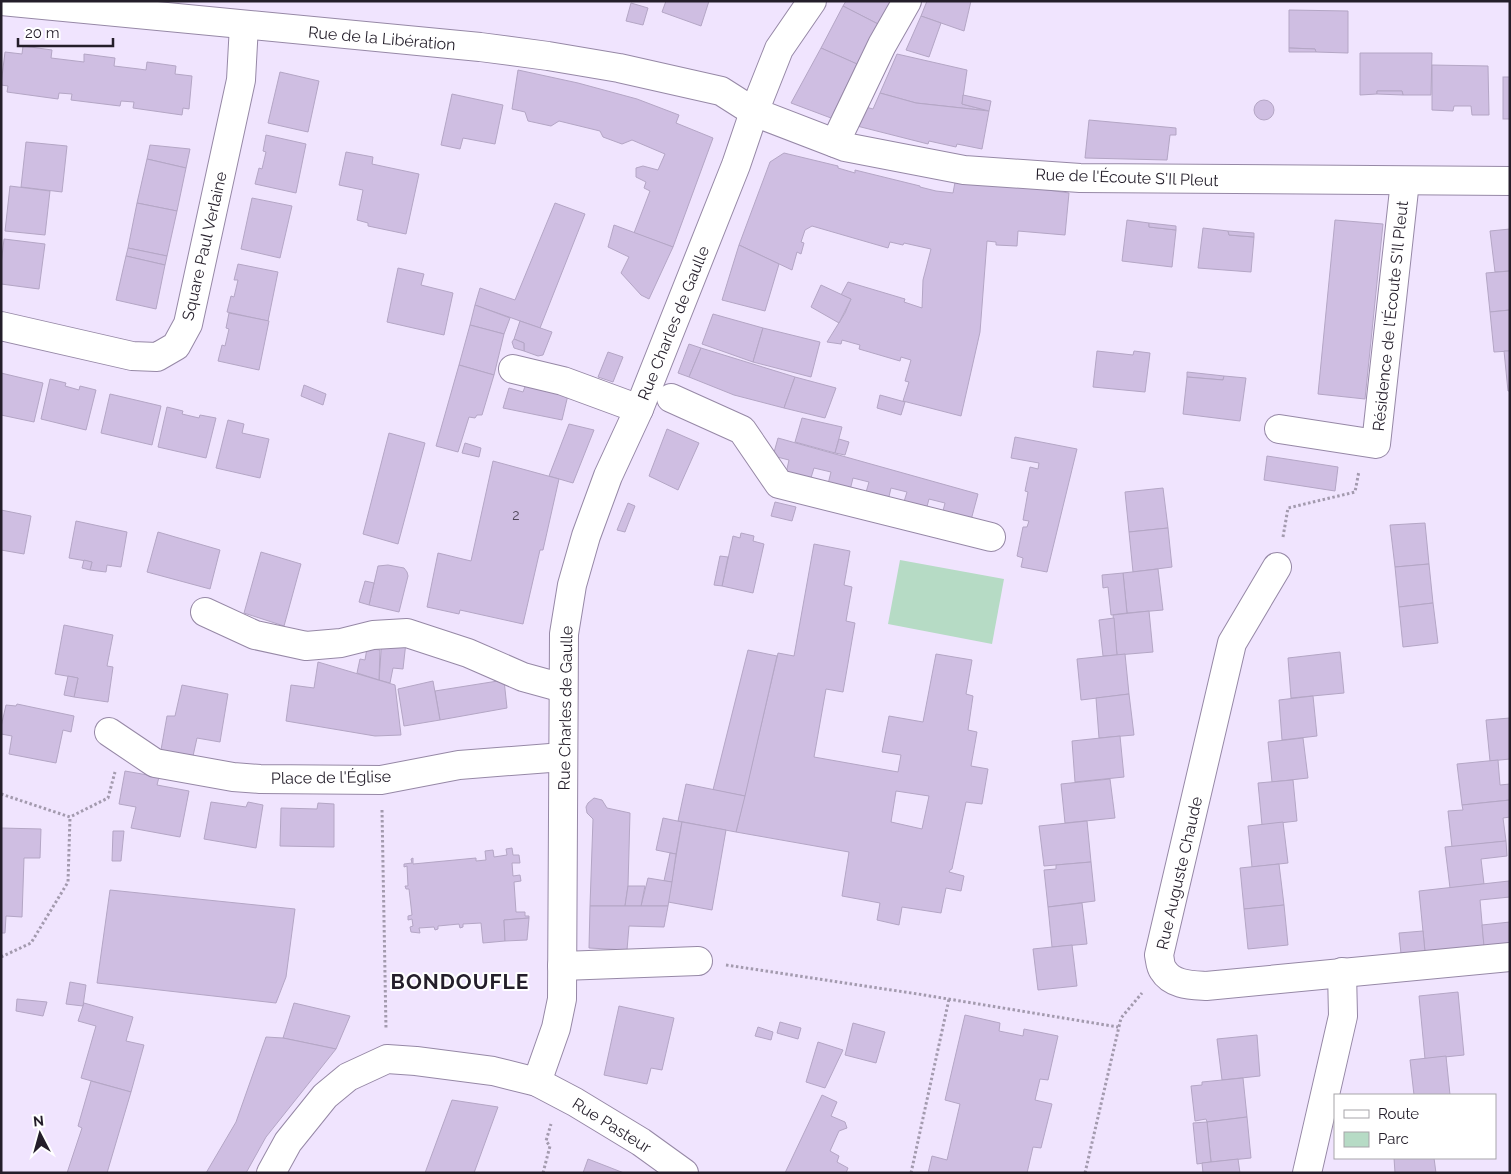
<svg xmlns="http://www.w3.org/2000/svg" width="1511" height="1174" viewBox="0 0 1511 1174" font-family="Raleway,sans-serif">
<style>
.green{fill:#b6dbc5}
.building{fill:#cfbee2;stroke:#b4a6c5;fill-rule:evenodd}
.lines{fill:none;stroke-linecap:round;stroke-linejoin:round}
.minor-casing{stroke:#9688a6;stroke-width:30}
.path{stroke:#a39aae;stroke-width:3;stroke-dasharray:2.5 2.5;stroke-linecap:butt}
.minor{stroke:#fff;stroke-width:28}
.labels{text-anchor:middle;stroke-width:4;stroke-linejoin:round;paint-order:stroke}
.number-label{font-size:14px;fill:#4f4658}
.street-label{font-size:16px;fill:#241e2a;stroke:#fff}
.district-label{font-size:21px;font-weight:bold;letter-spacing:1px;fill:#241e2a;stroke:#fff}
</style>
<rect width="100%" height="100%" fill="#f0e4fe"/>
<polygon class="green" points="900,560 1004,579 992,644 888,624"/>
<g class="building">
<polygon points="666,1 709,1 701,26 662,12"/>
<polygon points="846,1 891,1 878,24 843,6"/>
<polygon points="927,1 971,1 964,31 921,16"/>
<polygon points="631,3 648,8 643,25 626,21"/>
<polygon points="843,6 878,24 857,64 821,48"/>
<polygon points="1289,10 1348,11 1348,53 1316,52 1315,49 1289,48"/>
<polygon points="921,16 941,23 929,57 906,50"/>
<polygon points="23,46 52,50 51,58 84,62 84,54 115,58 114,66 139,69 146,70 147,62 176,66 175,74 192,76 189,109 183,108 182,115 133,108 134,102 121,101 120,106 71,100 72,94 59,93 58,99 7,92 8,86 1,85 5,52 22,54"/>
<polygon points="821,48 857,64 831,118 791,103"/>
<polygon points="1289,48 1315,49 1316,52 1289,52"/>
<polygon points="1360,53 1432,53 1431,95 1403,95 1402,91 1377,91 1377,94 1360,95"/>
<polygon points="897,54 967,70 962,104 989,111 916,103 880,93"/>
<polygon points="1432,65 1488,66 1489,115 1472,115 1471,106 1454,106 1453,111 1432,110"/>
<polygon points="518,70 578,83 637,99 679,115 676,123 713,138 673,247 634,233 650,191 644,188 646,182 636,177 636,168 643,166 658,170 665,154 632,140 622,144 603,137 600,131 559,121 551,126 528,121 525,112 512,109"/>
<polygon points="280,72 319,81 308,132 268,123"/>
<rect x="1503" y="77" width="7" height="42"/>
<polygon points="1377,91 1402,91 1403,95 1377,94"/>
<polygon points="880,93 916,103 989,111 982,149 957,144 956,147 929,141 928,144 857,126 862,106 873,109"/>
<polygon points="452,94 503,105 495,144 463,138 460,149 441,145"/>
<polygon points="963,95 991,101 989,111 962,104"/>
<circle cx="1264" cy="110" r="10"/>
<polygon points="1089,120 1176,128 1176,135 1170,135 1167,160 1085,158"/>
<polygon points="266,135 306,144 296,193 255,184 259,168 262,169 266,152 263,151"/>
<polygon points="26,142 67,146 62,192 21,187"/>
<polygon points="150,145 190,149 186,168 147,159"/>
<polygon points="346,152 373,157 372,164 419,174 406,234 368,226 368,223 357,220 363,190 339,185"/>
<polygon points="784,153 838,166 838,168 855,173 855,170 920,186 920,187 936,191 953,193 956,177 1069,193 1065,235 1018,231 1017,246 996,245 996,242 987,241 980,332 961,416 903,401 909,382 905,381 911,360 901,357 900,361 859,349 860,345 842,340 841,344 827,342 845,313 851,299 841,295 848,282 905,299 904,302 922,308 923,280 931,249 904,243 903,245 890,242 888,248 812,226 805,230 801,242 804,243 801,254 797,252 792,270 739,245 770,162"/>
<polygon points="147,159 186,168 177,211 137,203"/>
<polygon points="10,186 50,191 45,235 5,231"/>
<polygon points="252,198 292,206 280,258 241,249"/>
<polygon points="137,203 177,211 167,256 128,248"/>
<polygon points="555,203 585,214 540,328 475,305 480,288 515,300"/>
<polygon points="1127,220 1149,223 1149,227 1176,230 1172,267 1122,261"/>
<polygon points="1335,220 1383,224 1365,399 1318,394"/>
<polygon points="1149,223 1176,226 1176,230 1149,227"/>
<polygon points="614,225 673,247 649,299 641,295 621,273 629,257 608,247"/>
<polygon points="1203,228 1228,231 1229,235 1254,237 1251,272 1198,268"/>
<polygon points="1510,229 1510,271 1495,272 1490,231"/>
<polygon points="1228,231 1254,233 1254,237 1229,235"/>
<polygon points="4,239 45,244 39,289 1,284 1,265"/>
<polygon points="739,245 779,264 765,311 722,300"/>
<polygon points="128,248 167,256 165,265 126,256"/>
<polygon points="126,256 165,265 156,309 116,300"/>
<polygon points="238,264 278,272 268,321 227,312 231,296 234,297 238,280 234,280"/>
<polygon points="398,268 424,274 421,285 453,293 444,335 387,322"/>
<polygon points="1510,271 1510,310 1490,312 1486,273"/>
<polygon points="821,285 851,299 839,323 811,307"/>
<polygon points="475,305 510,318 504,334 470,325"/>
<polygon points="1510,310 1510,351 1494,352 1490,312"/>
<polygon points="229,313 269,321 259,370 218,361 222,345 225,346 229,329 226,328"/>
<polygon points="713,314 763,328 753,362 702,344"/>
<polygon points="520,321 552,332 543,355 538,356 524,351 524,343 514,339"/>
<polygon points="470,325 504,334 494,375 459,365"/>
<polygon points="763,328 820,342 811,377 753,362"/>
<polygon points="514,339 524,343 524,351 514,348 512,342"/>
<polygon points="689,344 701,348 689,377 678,373"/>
<polygon points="701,348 795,377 784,408 734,395 689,377"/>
<polygon points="1097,351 1133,355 1134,351 1150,353 1145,392 1093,387"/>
<polygon points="1504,351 1510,351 1510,391 1508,391"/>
<polygon points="608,352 623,357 613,382 598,377"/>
<polygon points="459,365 494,375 482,415 477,415 475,418 469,417 458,452 436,446"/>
<polygon points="1187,372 1224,376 1223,380 1187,377"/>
<polygon points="1,373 43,383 34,422 1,415"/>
<polygon points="1224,376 1246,378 1240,421 1183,414 1187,377 1223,380"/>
<polygon points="795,377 836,388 825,418 784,408"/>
<polygon points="50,379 66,383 65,386 79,390 80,386 96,390 86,430 41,419"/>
<polygon points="526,384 568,395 562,420 503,408 509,388 523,392"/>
<polygon points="304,385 326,394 323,405 301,396"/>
<polygon points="110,394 161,406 152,445 101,433"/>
<polygon points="880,395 905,402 901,415 877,408"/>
<polygon points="167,407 183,411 182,414 199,418 200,415 216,418 206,458 158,447"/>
<polygon points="802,418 842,427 835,453 795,442"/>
<polygon points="228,420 244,424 242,433 269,439 260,478 216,468"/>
<polygon points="569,424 594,430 573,483 549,476"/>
<polygon points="667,429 699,443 678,490 649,476"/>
<polygon points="389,433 425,443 398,544 363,534"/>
<polygon points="1015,437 1077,449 1047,572 1021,567 1023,558 1017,556 1023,527 1027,527 1029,521 1023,520 1028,492 1025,491 1030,467 1038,469 1039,463 1011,458"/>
<polygon points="778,438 978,494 971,520 941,519 945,503 929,499 925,514 902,508 907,492 891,488 887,505 864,499 869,482 853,478 849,494 827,488 831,472 814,468 809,484 785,478 789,460 773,456"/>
<polygon points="839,439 849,442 845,455 835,453"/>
<polygon points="465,443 481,448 479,457 462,453"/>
<polygon points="1267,456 1338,467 1335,491 1264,480"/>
<polygon points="493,461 559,479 543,550 540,550 523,624 460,610 459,614 427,607 438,553 471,561"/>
<polygon points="1163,488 1168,528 1129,532 1125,492"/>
<polygon points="775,502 796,507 792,521 771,516"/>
<polygon points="628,503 635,506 625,532 617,530"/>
<polygon points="1,510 31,516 24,554 1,550"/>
<polygon points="76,521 127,532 121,567 107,565 106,572 90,570 92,562 69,558"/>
<polygon points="1425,523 1429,564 1395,567 1390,525"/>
<polygon points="1168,528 1172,567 1133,572 1129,532"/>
<polygon points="158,532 220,550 210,589 147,572"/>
<polygon points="741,533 754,536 753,541 764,544 753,593 722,586 733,536 740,538"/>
<path d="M814,544l36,7 -6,34 8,2 -6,34 9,2 -12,69 -17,-3 -12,68 84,15 3,-17 -19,-3 7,-36 34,6 13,-68 36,6 -6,34 7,2 -5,34 9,2 -6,34 17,3 -6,35 -16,-2 -14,67 -2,1 -1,2 15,4 -3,15 -15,-3 -5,25 -39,-6 -3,18 -22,-5 3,-17 -38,-7 7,-44 -113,-20 42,-179 16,3zM896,791l33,5 -7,33 -31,-7z"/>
<polygon points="261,552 301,564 284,626 244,613"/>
<polygon points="720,556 728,557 722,586 714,585"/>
<polygon points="84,560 92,562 90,570 82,568"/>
<polygon points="1429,564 1433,603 1399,607 1395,567"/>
<polygon points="388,565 404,568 407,572 408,576 399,612 369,605 378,566"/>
<polygon points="1158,569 1163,610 1127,613 1123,573"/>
<polygon points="1123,573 1127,613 1111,615 1108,587 1103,588 1102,575"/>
<polygon points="365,581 374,583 369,605 359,602"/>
<polygon points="1433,603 1438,643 1403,647 1399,607"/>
<polygon points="1149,611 1153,652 1117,655 1113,615"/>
<polygon points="1114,618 1117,655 1103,656 1099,620"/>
<polygon points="64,625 113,635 107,666 113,667 108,702 74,697 78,678 55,674"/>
<polygon points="382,638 406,642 403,669 393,668 390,683 379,680"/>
<polygon points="367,648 380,650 379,680 357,673 360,659 365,660"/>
<polygon points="748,650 777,656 745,796 713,790"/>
<polygon points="1340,652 1344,693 1291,698 1288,658"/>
<polygon points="1125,654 1129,694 1081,700 1077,659"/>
<polygon points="318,662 395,685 401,735 375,736 286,721 291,685 314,688"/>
<polygon points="68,676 78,678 74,697 64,695"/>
<polygon points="504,680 507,708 440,720 435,691"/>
<polygon points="433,681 440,720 404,726 398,689"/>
<polygon points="182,685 228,694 220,742 197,738 193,756 161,750 167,716 175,716"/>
<polygon points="1129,694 1134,735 1099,738 1096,698"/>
<polygon points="1313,696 1317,736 1282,740 1279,700"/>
<polygon points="17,704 74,716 71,732 63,730 56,763 9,754 12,736 1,734 1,727 6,705 16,706"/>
<polygon points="1510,718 1510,759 1490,761 1486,720"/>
<polygon points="1120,736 1124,777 1075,782 1072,741"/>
<polygon points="1303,738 1308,778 1272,782 1268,742"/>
<polygon points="1498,760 1500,785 1510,784 1510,800 1462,805 1457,764"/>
<polygon points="125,771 159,777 157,785 189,791 180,837 131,828 136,807 119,804"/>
<polygon points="1110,779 1115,818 1065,823 1061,784"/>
<polygon points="1293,780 1297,821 1262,825 1258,783"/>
<polygon points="686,784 745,796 736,832 678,821"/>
<polygon points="594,798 602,800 607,808 630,813 628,886 625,906 590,906 593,819 587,813 586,807 588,803"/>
<polygon points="1510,800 1510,817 1503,818 1506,841 1452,847 1448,811 1463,810 1462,805"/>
<polygon points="211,802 246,807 248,802 263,805 256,848 204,839"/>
<polygon points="318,803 334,804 334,847 280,846 281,808 317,809"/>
<polygon points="663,818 682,822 676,854 656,850"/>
<polygon points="1087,821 1091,862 1044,866 1039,826"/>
<polygon points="682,822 726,830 712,910 668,902"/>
<polygon points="1283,822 1288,863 1252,867 1248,826"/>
<polygon points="1,828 41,829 40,858 24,858 22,917 6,916 5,933 1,933"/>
<polygon points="113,831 124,831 121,861 112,861"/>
<polygon points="1506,841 1507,856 1481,859 1484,884 1450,888 1445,847"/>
<polygon points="512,848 513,855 519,855 520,863 512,863 513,876 520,875 521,881 514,882 516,912 525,912 525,916 529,916 529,918 504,920 505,941 483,943 481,923 463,924 463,927 460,928 459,924 438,926 438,929 435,930 434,927 419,928 420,933 411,932 410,927 413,926 412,919 408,920 408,916 412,915 409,889 406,889 405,886 408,886 407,866 404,867 404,864 412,863 411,859 413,858 413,864 476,858 476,861 486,860 485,851 493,850 494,857 507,855 506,849"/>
<polygon points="670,853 676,854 672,882 664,881"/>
<polygon points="1091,862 1095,901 1048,907 1044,870 1056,869 1056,865"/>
<polygon points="1279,864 1284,905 1244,909 1240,868"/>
<polygon points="648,878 672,882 668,906 641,906"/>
<polygon points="1509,881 1510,897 1480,900 1484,946 1425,952 1419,891"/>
<polygon points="628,886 645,886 641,906 625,906"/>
<polygon points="110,890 295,909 286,977 276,1003 97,983"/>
<polygon points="1082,903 1087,944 1052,947 1048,907"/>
<polygon points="1284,905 1288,945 1248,949 1244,909"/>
<polygon points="590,906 668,906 664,927 629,926 627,950 589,948"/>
<polygon points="529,918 527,940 505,941 504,920"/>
<polygon points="1510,922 1510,944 1484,946 1482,925"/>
<polygon points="1423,931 1425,952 1401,954 1399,933"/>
<polygon points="1072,945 1077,986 1038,990 1033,949"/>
<polygon points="70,982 86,985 83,1006 66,1004"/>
<polygon points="1458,992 1464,1055 1425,1059 1419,996"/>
<polygon points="17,999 47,1002 43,1016 16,1011"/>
<polygon points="84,1003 133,1017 126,1041 144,1045 131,1092 81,1078 96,1026 78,1021"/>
<polygon points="294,1003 350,1016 336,1049 283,1038"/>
<polygon points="619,1006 674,1018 662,1070 651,1068 647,1084 604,1075"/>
<polygon points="965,1015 1000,1023 999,1031 1023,1036 1024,1029 1058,1036 1048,1080 1040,1079 1035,1100 1052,1104 1041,1148 1033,1147 1027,1173 928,1173 932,1156 947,1160 960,1104 945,1100"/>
<polygon points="780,1022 801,1028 798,1039 777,1033"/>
<polygon points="853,1023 885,1032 876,1063 845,1055"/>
<polygon points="758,1027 773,1032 771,1040 755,1036"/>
<polygon points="1257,1035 1260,1076 1222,1080 1217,1039"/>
<polygon points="266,1037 283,1038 336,1049 266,1137 246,1173 206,1173 236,1122"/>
<polygon points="818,1042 843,1050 825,1088 806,1082"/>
<polygon points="1446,1056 1450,1095 1414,1095 1410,1060"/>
<polygon points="1243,1078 1247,1117 1207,1122 1206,1119 1195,1121 1191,1086 1202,1085 1202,1082"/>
<polygon points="91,1081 131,1092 107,1173 67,1173 82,1128 78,1126"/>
<polygon points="822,1095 837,1102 831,1116 845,1122 847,1128 839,1131 830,1151 839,1156 837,1162 848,1168 846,1173 785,1173"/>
<polygon points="452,1100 498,1107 474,1173 425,1173"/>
<polygon points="1247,1117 1251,1158 1211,1162 1207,1122"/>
<polygon points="1207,1122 1211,1162 1197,1164 1193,1123"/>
<polygon points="1394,1158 1434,1158 1436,1173 1395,1173"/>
<polygon points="588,1159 624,1173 583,1173"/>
<polygon points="1238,1159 1240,1173 1203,1173 1202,1163"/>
</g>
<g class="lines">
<g class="minor-casing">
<g id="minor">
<polyline points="1,1 480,47 548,56 619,68 721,91 754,112 845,147 964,170 1080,178 1510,181"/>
<polyline points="835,143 882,45 907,1"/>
<polyline points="1,326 132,356 157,357 176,346 188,324 241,80 244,25"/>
<polyline points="513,369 563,381 639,409"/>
<polyline points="671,398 742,430 779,484 991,537"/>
<polyline points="1279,429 1376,444 1405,181"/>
<path d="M1277,567l-45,76 -73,312c1,4 1,11 4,15 9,15 28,15 43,16l304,-29"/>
<polyline points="205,612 255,635 306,646 341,643 373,635 407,633 468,653 523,677 563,688"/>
<polyline points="109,732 155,763 233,777 260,779 381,780 459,765 563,757"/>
<polyline points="562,966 698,961"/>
<polyline points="537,1082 556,1028 562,999 564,634 572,585 586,536 608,476 639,409 736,165 754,112 779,49 812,1"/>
<polyline points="271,1173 288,1142 325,1096 348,1077 387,1059 416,1061 493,1071 537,1082 575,1102 641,1142 684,1173"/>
<polyline points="1307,1173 1343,1016 1342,972"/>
</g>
</g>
<g class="path">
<polyline points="1283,537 1288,508 1355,492 1359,471"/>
<polyline points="1,794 70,817 108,798 115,772"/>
<polyline points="382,810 386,1029"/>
<polyline points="1,957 31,943 68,882 70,817"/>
<polyline points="726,965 918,994 1118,1027"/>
<polyline points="543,1173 550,1146 546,1141 551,1124"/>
<polyline points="911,1173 949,999"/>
<polyline points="1085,1173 1121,1018 1142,993"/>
</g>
<use href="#minor" class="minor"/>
</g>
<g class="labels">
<g class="number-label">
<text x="516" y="520">2</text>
</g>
<g class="street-label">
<text transform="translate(382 38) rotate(5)" y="6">Rue de la Libération</text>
<text transform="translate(1127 177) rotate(2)" y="6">Rue de l'Écoute S'Il Pleut</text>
<text transform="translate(204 246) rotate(-77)" y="6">Square Paul Verlaine</text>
<text transform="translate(1390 316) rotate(-84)" y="6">Résidence de l'Écoute S'Il Pleut</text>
<text transform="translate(673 323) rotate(-68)" y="6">Rue Charles de Gaulle</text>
<text transform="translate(565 708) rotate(-89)" y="6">Rue Charles de Gaulle</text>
<text transform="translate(331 777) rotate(-1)" y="6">Place de l'Église</text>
<text transform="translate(1179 873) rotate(-77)" y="6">Rue Auguste Chaude</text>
<text transform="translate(612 1125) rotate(32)" y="6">Rue Pasteur</text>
</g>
<g class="district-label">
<text x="460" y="989">BONDOUFLE</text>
</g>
</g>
<rect width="1511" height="1174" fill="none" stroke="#241e2a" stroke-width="5"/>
<rect x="1334" y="1094" width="162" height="65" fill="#ffffff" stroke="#a7a5aa"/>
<rect x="1344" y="1110" width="25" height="8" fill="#ffffff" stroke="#a7a5aa"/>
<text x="1378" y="1119" font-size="15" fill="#241e2a">Route</text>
<rect x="1344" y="1132" width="25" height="15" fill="#b6dbc5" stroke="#a7a5aa"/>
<text x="1378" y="1144" font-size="15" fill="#241e2a">Parc</text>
<g transform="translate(40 1134) rotate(354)" stroke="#ffffff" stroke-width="4" paint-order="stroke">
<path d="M0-4L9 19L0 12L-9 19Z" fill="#241e2a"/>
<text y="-8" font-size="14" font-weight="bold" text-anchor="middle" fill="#241e2a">N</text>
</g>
<path d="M18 38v8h95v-8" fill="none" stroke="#241e2a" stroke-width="2.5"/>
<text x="25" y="38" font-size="15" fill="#241e2a" stroke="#ffffff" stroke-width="4" paint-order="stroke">20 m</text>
</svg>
